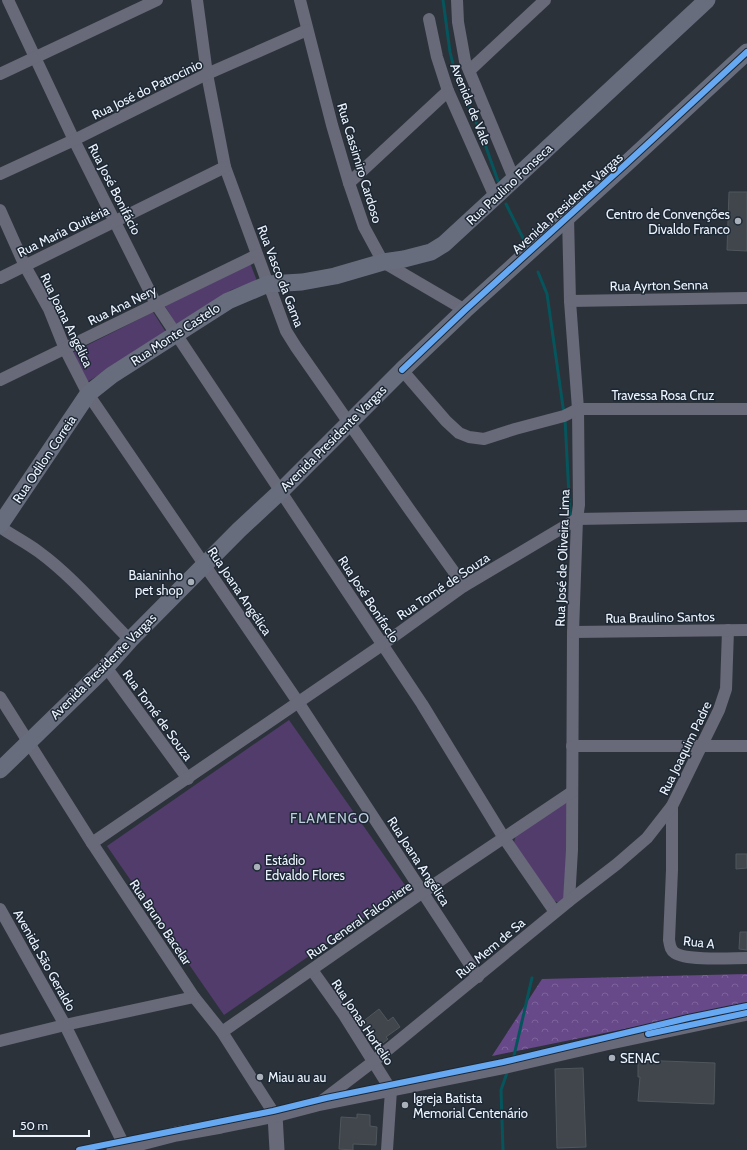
<svg xmlns="http://www.w3.org/2000/svg" width="747" height="1150" viewBox="0 0 747 1150" font-family="Cabin,sans-serif">
<style>
.forest{fill:url(#forest-crowns)}
.green{fill:#523c6c}
.lines{fill:none;stroke-linecap:round;stroke-linejoin:round}
.stream{stroke:#06555c;stroke-width:3}
.building{fill:#40464c;stroke:#4f565c}
.minor{stroke:#686979;stroke-width:12}
.tertiary{stroke:#686979;stroke-width:15}
.secondary{stroke:#686d7d;stroke-width:17}
.cycleway-casing{stroke:#1d2835;stroke-width:8}
.cycleway{stroke:#66a8f1;stroke-width:6}
.poi-dot{fill:#a9b0b9;stroke:#1d2835;stroke-width:1.5}
.labels{text-anchor:middle;stroke-width:3;stroke-linejoin:round;paint-order:stroke}
.street-label{font-size:13px;fill:#edf4fe;stroke:#1d2835}
.poi-label{font-size:13px;fill:#edf4fe;stroke:#1d2835;text-anchor:start}
.neighbourhood-label{font-size:14px;letter-spacing:1px;fill:#bfcddf;stroke:#1d2835}
</style>
<defs>
<pattern id="forest-crowns" width="20" height="18" patternUnits="userSpaceOnUse"><rect width="20" height="18" fill="#674889"/><path d="M2 6a3 3 0 1 1 6 0M12 15a3 3 0 1 1 6 0" fill="none" stroke="#7d639b"/></pattern>
</defs>
<rect width="100%" height="100%" fill="#2c323a"/>
<polygon class="forest" points="747,974 747,1004 492,1056 542,979"/>
<g class="green">
<polygon points="250,263 257,281 231,290 177,326 165,306"/>
<polygon points="153,312 167,334 87,382 72,353"/>
<polygon points="289,720 407,888 224,1015 107,846"/>
<polygon points="567,802 566,894 560,903 554,901 518,852 514,842 516,835"/>
</g>
<g class="lines">
<g class="stream">
<polyline points="443,0 450,52 457,80 481,133 498,181"/>
<polyline points="506,204 524,240"/>
<polyline points="538,272 547,294 564,414"/>
<polyline points="565,419 570,515"/>
<polyline points="513,1060 532,978"/>
<polyline points="503,1150 501,1090 508,1070"/>
</g>
</g>
<g class="building">
<polygon points="729,192 747,192 747,251 727,250"/>
<polygon points="736,854 747,854 747,868 736,869"/>
<polygon points="740,932 747,932 747,950 739,949"/>
<polygon points="379,1009 388,1021 393,1017 400,1027 386,1037 388,1039 378,1047 361,1023"/>
<polygon points="638,1060 715,1063 714,1104 638,1101 640,1077 638,1077"/>
<polygon points="583,1068 586,1147 557,1148 555,1069"/>
<polygon points="357,1114 370,1115 370,1126 377,1127 376,1145 353,1144 353,1150 339,1149 341,1117 357,1118"/>
</g>
<g class="lines">
<g class="minor">
<polyline points="8,0 74,140 156,304 422,704 504,838 555,912"/>
<polyline points="197,0 207,74 225,167 268,284 272,293 286,331 296,347 407,506 464,586"/>
<polyline points="300,0 332,125 349,183 364,227 383,262 465,310"/>
<polyline points="457,0 458,22 465,61 514,179"/>
<polyline points="429,19 437,57 448,91 495,197"/>
<polyline points="470,70 545,0"/>
<polyline points="0,74 157,0"/>
<polyline points="0,174 74,140 207,74 307,30"/>
<polyline points="349,183 448,91"/>
<polyline points="0,210 25,266 49,309 65,349 88,394 298,702 478,977"/>
<polyline points="568,217 570,301 578,409 579,505 577,519 573,632 572,850 569,901"/>
<polyline points="0,278 225,167"/>
<polyline points="570,301 747,298"/>
<polyline points="402,370 446,421 459,433 469,437 484,439 515,429 564,416 578,409 747,409"/>
<polyline points="0,380 257,255"/>
<path d="M0,527c13,9 27,16 39,25 34,25 62,59 91,88"/>
<path d="M728,630l-2,59 -7,21 -47,96v64l-3,70c1,5 1,10 6,13 12,8 56,5 72,5"/>
<polyline points="573,632 747,630"/>
<polyline points="106,667 188,779"/>
<polyline points="0,697 92,843 194,997 222,1032 275,1115"/>
<polyline points="572,746 747,746"/>
<polyline points="92,843 382,645 464,586 577,519 747,516"/>
<polyline points="0,909 65,1025 125,1147"/>
<polyline points="312,970 344,1015 391,1090 387,1150"/>
<polyline points="222,1032 423,892 572,792"/>
<polyline points="0,1041 65,1025 194,997"/>
<polyline points="319,1103 374,1061 569,901 617,864 647,838 672,806"/>
</g>
<g class="tertiary">
<polyline points="275,1115 277,1150"/>
<polyline points="114,1150 176,1134 221,1126 275,1115 317,1104 502,1067 606,1043 747,1013"/>
</g>
<g class="secondary">
<polyline points="0,525 88,394 112,375 228,301 268,284 302,282 335,276 383,262 404,259 431,252 444,244 495,197 707,0"/>
<polyline points="0,770 106,667 130,640 239,530 281,491 402,370 465,310 627,163 747,52"/>
</g>
<g class="cycleway-casing">
<g id="cycleway">
<polyline points="402,370 465,310 627,163 747,52"/>
<polyline points="648,1034 747,1013"/>
<polyline points="79,1150 273,1111 326,1098 503,1062 688,1018 747,1006"/>
</g>
</g>
<use href="#cycleway" class="cycleway"/>
</g>
<g class="poi-dot">
<circle cx="738" cy="221" r="4"/>
<circle cx="191" cy="582" r="4"/>
<circle cx="257" cy="867" r="4"/>
<circle cx="612" cy="1058" r="4"/>
<circle cx="260" cy="1077" r="4"/>
<circle cx="405" cy="1105" r="4"/>
</g>
<g class="labels">
<g class="street-label">
<text transform="translate(147 89) rotate(-26)" y="5">Rua José do Patrocinio</text>
<text transform="translate(471 104) rotate(68)" y="5">Avenida de Vale</text>
<text transform="translate(360 163) rotate(73)" y="5">Rua Cassimiro Cardoso</text>
<text transform="translate(509 184) rotate(-43)" y="5">Rua Paulino Fonseca</text>
<text transform="translate(115 189) rotate(63)" y="5">Rua José Bonifácio</text>
<text transform="translate(567 203) rotate(-42)" y="5">Avenida Presidente Vargas</text>
<text transform="translate(63 231) rotate(-26)" y="5">Rua Maria Quitéria</text>
<text transform="translate(281 276) rotate(69)" y="5">Rua Vasco da Gama</text>
<text transform="translate(659 285) rotate(-1)" y="5">Rua Ayrton Senna</text>
<text transform="translate(122 305) rotate(-26)" y="5">Rua Ana Nery</text>
<text transform="translate(67 320) rotate(64)" y="5">Rua Joana Angélica</text>
<text transform="translate(175 334) rotate(-33)" y="5">Rua Monte Castelo</text>
<text x="663" y="400">Travessa Rosa Cruz</text>
<text transform="translate(333 438) rotate(-45)" y="5">Avenida Presidente Vargas</text>
<text transform="translate(44 459) rotate(-56)" y="5">Rua Odilon Correia</text>
<text transform="translate(562 558) rotate(-88)" y="5">Rua José de Oliveira Lima</text>
<text transform="translate(443 586) rotate(-34)" y="5">Rua Tomé de Souza</text>
<text transform="translate(240 591) rotate(56)" y="5">Rua Joana Angélica</text>
<text transform="translate(369 599) rotate(57)" y="5">Rua José Bonifaclo</text>
<text transform="translate(660 617) rotate(-1)" y="5">Rua Braulino Santos</text>
<text transform="translate(103 666) rotate(-45)" y="5">Avenida Presidente Vargas</text>
<text transform="translate(158 715) rotate(54)" y="5">Rua Tomé de Souza</text>
<text transform="translate(685 748) rotate(-64)" y="5">Rua Joaquim Padre</text>
<text transform="translate(419 861) rotate(57)" y="5">Rua Joana Angélica</text>
<text transform="translate(359 920) rotate(-35)" y="5">Rua General Falconiere</text>
<text transform="translate(161 922) rotate(56)" y="5">Rua Bruno Bacelar</text>
<text transform="translate(699 942) rotate(6)" y="5">Rua A</text>
<text transform="translate(490 948) rotate(-40)" y="5">Rua Mem de Sa</text>
<text transform="translate(45 960) rotate(61)" y="5">Avenida São Geraldo</text>
<text transform="translate(363 1022) rotate(56)" y="5">Rua Jonas Hortelio</text>
</g>
<g class="poi-label">
<text x="730" y="219" text-anchor="end">Centro de Convenções<tspan x="730" dy="15">Divaldo Franco</tspan></text>
<text x="183" y="580" text-anchor="end">Baianinho<tspan x="183" dy="15">pet shop</tspan></text>
<text x="265" y="865">Estádio<tspan x="265" dy="15">Edvaldo Flores</tspan></text>
<text x="620" y="1063">SENAC</text>
<text x="268" y="1082">Miau au au</text>
<text x="413" y="1103">Igreja Batista<tspan x="413" dy="15">Memorial Centenário</tspan></text>
</g>
<g class="neighbourhood-label">
<text x="330" y="823">FLAMENGO</text>
</g>
</g>
<path d="M14 1130v6h75v-6" fill="none" stroke="#edf4fe" stroke-width="2"/>
<text x="20" y="1130" font-size="12" fill="#edf4fe" stroke="#1d2835" stroke-width="3" paint-order="stroke">50 m</text>
</svg>
